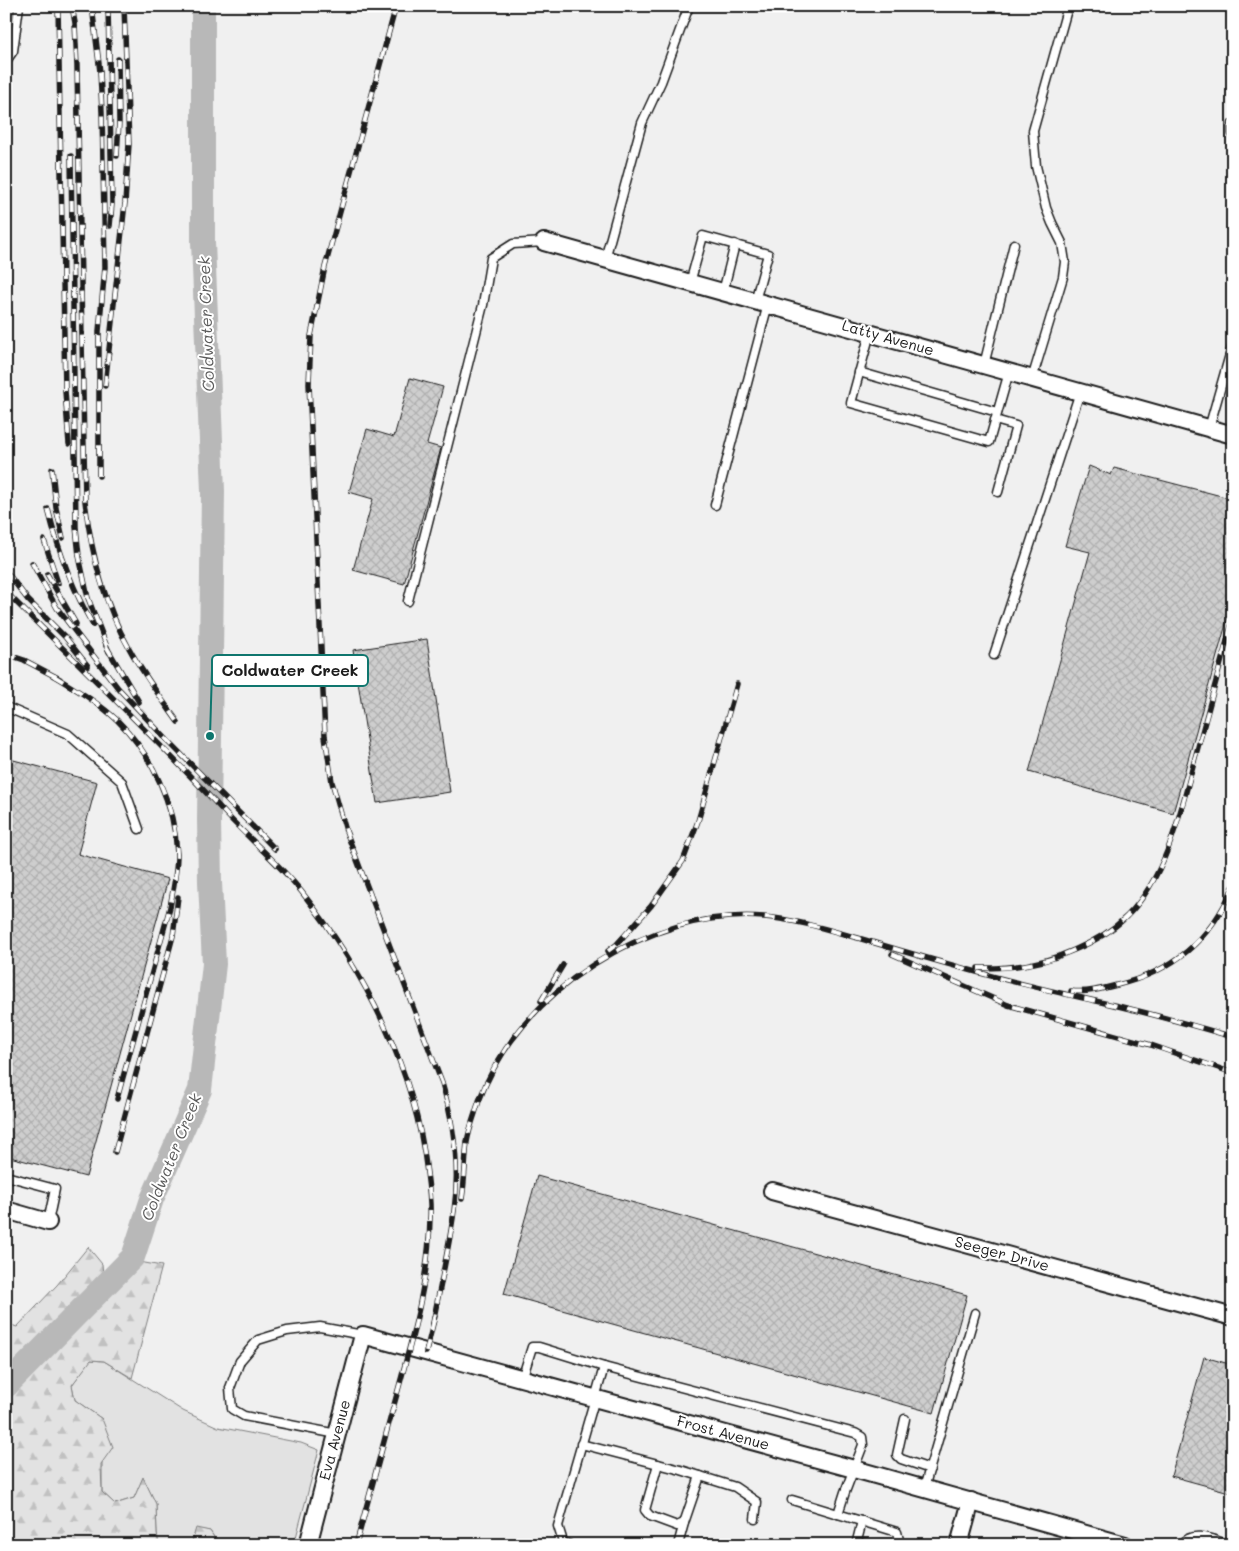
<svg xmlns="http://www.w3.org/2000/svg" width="1239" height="1551" viewBox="0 0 1239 1551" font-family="Mali,sans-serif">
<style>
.built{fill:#f0f0f0}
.green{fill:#e2e2e2;stroke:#7f7f7f}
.forest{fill:url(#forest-firs);stroke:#7f7f7f}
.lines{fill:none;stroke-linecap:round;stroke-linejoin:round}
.river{stroke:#b8b8b8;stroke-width:24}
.building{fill:url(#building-cross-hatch);stroke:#1c1c1c}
.service-casing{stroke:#1c1c1c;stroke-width:11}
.minor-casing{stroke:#1c1c1c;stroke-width:20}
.service{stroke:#fff;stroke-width:8}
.minor{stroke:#fff;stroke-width:16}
.rail-casing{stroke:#1c1c1c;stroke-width:5.5}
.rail{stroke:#fff;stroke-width:4;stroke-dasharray:11;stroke-linecap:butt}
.labels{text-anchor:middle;stroke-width:4;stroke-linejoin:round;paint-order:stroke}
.street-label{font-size:15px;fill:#1c1c1c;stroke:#fff}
.water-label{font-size:16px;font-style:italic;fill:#5a5a5a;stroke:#fff}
.leader{fill:none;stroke:#0f766e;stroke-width:2}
.callout-dot{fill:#0f766e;stroke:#fff;stroke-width:2}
.callout{fill:#fff;stroke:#0f766e;stroke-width:2}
.callout-label{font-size:16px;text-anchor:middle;font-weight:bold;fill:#1c1c1c}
</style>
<defs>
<pattern id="forest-firs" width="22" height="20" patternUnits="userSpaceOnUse" patternTransform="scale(1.25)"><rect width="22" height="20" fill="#e2e2e2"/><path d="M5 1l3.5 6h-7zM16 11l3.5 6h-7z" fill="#c1c1c1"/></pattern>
<pattern id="building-cross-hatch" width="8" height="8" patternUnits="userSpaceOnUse" patternTransform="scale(1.25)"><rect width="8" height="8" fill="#cecece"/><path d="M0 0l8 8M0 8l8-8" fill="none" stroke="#b0b0b0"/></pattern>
</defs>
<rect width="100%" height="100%" fill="#fff"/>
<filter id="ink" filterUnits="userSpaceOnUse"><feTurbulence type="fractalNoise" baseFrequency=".02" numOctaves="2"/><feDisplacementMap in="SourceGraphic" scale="10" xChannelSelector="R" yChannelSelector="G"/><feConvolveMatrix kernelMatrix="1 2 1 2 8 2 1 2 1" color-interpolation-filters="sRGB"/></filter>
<g filter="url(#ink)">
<rect class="built" x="6" y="6" width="1227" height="1539"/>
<polygon class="green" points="90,1360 104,1361 183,1411 218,1427 301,1443 319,1450 294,1545 219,1545 210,1531 196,1529 191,1545 159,1545 157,1534 156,1504 143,1478 134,1498 115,1504 102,1492 102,1419 75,1400 72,1385"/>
<g class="forest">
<polygon points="88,1247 102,1264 103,1274 6,1378 6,1323 17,1327 57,1285"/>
<polygon points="139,1262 162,1266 132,1378 104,1361 91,1360 72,1385 75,1400 102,1419 113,1447 101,1464 102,1492 115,1504 134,1498 143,1477 156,1504 157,1534 159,1545 6,1545 6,1400"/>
<polygon points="196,1528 210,1531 219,1545 191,1545"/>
</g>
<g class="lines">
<polyline class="river" points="6,1386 133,1257 152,1199 200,1090 214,964 210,882 209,820 213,491 203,242 203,6"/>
</g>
<g class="building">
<polygon points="410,378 443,387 427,444 441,448 404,584 353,570 373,499 349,492 367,429 394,437"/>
<polygon points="1089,466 1111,475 1114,468 1233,499 1233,599 1173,813 1029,772 1090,552 1065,546"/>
<polygon points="427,639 450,792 377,803 353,650"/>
<polygon points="6,758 97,782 78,854 168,879 86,1177 6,1156"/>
<polygon points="537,1176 967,1295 934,1413 504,1294"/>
<polygon points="1204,1357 1233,1365 1233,1493 1171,1476"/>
</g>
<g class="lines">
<g class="service-casing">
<g id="service">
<polyline points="6,61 13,51 19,6"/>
<polyline points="1233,124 1233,134"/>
<polyline points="605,259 642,123 661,82 689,6"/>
<polyline points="690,283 703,236 768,254 755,301"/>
<polyline points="723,292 735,244"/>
<polyline points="870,333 851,403 989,442 1009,372"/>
<polyline points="984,365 1014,244"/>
<polyline points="859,372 997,412"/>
<polyline points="1032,379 1063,277 1065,262 1062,243 1052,223 1046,208 1036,166 1033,131 1068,6"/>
<polyline points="995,420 1016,426 998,492"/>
<polyline points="1209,428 1233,344"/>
<polyline points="715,505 768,304"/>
<polyline points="408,601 483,305 491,258 513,244 544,242"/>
<polyline points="994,655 1080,392"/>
<polyline points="6,707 68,734 122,782 139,829"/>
<polyline points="6,1176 55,1189 48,1222"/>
<polyline points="522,1379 532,1347 539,1347 604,1367"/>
<polyline points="905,1419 897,1455 901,1459 930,1469"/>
<polyline points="337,1434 244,1416 232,1409 230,1388 240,1361 258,1340 287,1331 320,1327 363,1335"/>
<polyline points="581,1444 681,1470 735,1487 757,1502 755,1519"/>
<polyline points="658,1464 645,1510 650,1516 677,1526 684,1523 700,1476"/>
<polyline points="924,1488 975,1313"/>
<polyline points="792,1500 897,1532 899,1540 898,1545"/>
<polyline points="570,1545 563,1542 558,1526 604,1367 855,1433 862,1437 863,1445 845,1492 838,1514"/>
<polyline points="678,1545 684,1523"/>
<polyline points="856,1545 862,1521"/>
<path d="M1180,1545c12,-16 34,-5 49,0"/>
</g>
</g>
<g class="minor-casing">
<g id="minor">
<polyline points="544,242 1233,435"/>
<polyline points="772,1191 1233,1317"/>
<polyline points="6,1210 48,1222"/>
<polyline points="308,1545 363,1335 854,1469 1125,1545"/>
<polyline points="959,1545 971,1501"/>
</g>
</g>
<use href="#service" class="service"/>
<use href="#minor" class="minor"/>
<g class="rail-casing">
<g id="rail">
<polyline points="58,6 65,391 69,444"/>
<path d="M72,6l3,17 2,43 8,435c6,52 18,101 44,147 14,26 32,50 49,74"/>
<polyline points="92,6 100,72 102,112 105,267 99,331 99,476"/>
<polyline points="108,6 112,204 110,226"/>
<path d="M396,6l-71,261 -14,69 -2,48 16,352 7,46 14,49 96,252c12,41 18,85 12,128 -5,37 -14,75 -21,112"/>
<polyline points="71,156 76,527 79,556 88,598 109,652"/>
<polyline points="117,156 119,122 118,59"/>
<polyline points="105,386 125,203 129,144 124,6"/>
<polyline points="52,469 56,508 63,538"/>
<path d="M48,509c10,40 24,80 45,116"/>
<polyline points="44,540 58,583"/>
<polyline points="32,563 57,608 118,688 168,741 275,849"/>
<polyline points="6,571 28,600 65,637 88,666"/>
<polyline points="47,574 76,624"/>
<path d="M6,592c74,74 150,146 221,223 24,26 52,48 74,76 64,81 114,178 126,282 2,15 4,30 3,45 -1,61 -17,118 -33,176 -14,50 -27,100 -41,151"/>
<polyline points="106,646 139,702"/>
<polyline points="6,654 24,660 60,679"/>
<path d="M54,676c21,13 44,26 63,44 35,34 58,85 60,134 0,18 -4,36 -7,53l-53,192"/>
<polyline points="608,951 616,945 651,906 683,861 698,821 737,684"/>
<polyline points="892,954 1008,1005 1151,1045 1233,1073"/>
<path d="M978,968c34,1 65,-4 96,-18 19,-8 38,-19 53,-34 40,-40 54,-106 68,-158 13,-46 25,-93 38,-139"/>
<path d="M1071,991c15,2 31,-2 46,-6 55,-13 94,-45 116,-98"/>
<polyline points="541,1001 563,965"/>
<polyline points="115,1152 173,936 178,897"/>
<path d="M462,1199c3,-19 3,-38 5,-57 2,-13 8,-28 12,-41 39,-109 170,-193 285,-184 35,3 68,14 101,23 40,12 79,23 119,34 44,12 89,22 134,32 38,9 77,20 115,31"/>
<polyline points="426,1352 435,1316"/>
</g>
</g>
<use href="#rail" class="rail"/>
</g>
</g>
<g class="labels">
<g class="street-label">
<text transform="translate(888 338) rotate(16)" y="5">Latty Avenue</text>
<text transform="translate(1002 1254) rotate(15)" y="5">Seeger Drive</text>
<text transform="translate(723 1433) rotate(15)" y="5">Frost Avenue</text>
<text transform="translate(335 1440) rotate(-75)" y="5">Eva Avenue</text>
</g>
<g class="water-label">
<text transform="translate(206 324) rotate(-92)" y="6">Coldwater Creek</text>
<text transform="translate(171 1157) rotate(-68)" y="6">Coldwater Creek</text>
</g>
</g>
<path class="leader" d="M210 736L212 670"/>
<circle class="callout-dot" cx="210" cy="736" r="5"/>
<rect class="callout" x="212" y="655" width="156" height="31" rx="5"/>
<g class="callout-label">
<text x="290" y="676">Coldwater Creek</text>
</g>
<rect width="1239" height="1551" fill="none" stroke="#fff" stroke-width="25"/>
<rect x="12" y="12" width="1214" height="1526" fill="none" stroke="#1c1c1c" stroke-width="2" filter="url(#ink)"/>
</svg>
